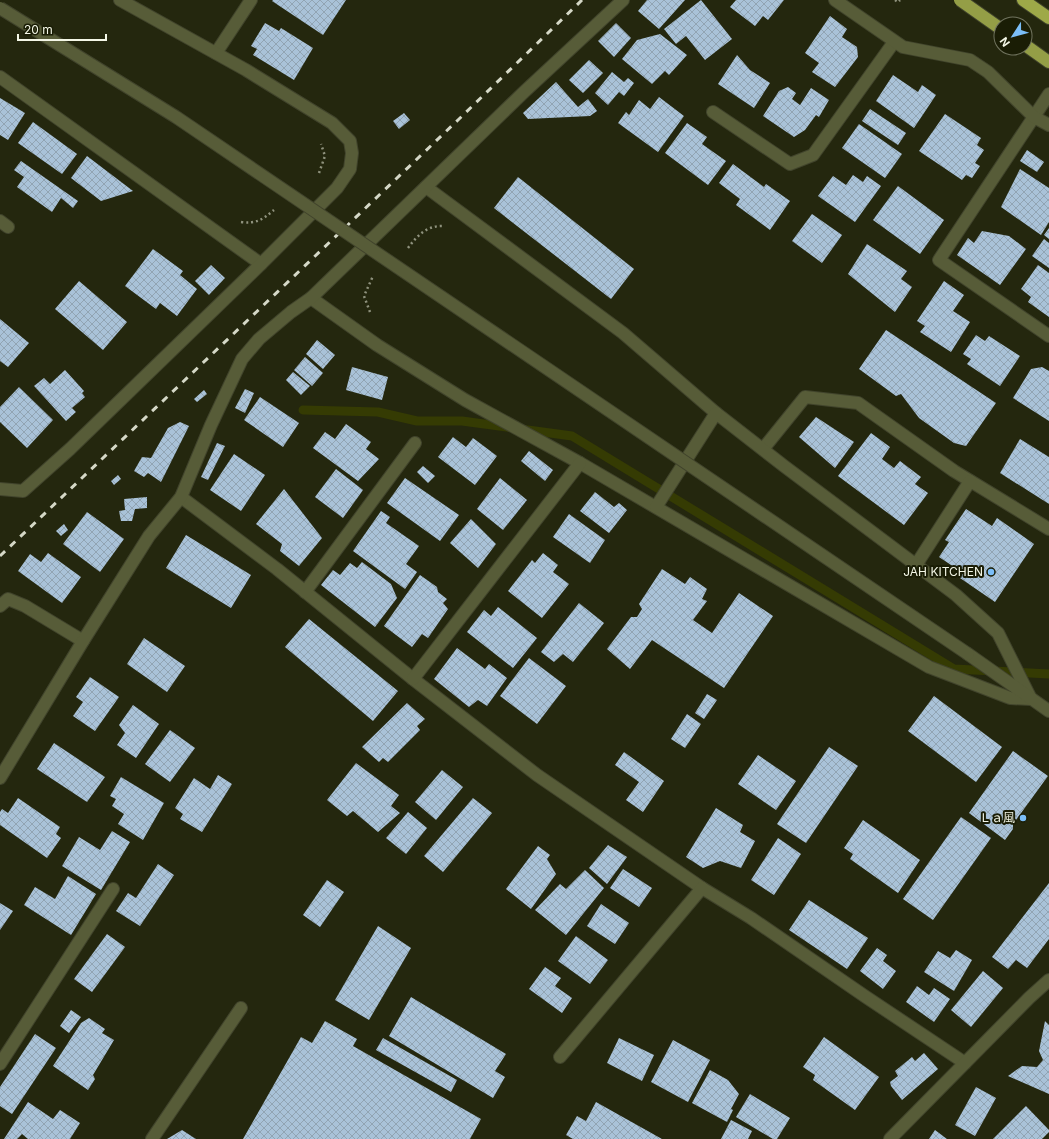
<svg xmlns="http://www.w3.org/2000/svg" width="1049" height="1139" viewBox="0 0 1049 1139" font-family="Inter,'Noto Sans JP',sans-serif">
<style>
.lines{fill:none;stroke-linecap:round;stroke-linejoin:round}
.stream{stroke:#353b03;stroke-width:9}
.building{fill:url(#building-cross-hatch)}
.service-casing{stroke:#41442c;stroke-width:14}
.minor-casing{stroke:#41442c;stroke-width:14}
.tertiary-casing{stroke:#41442c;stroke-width:14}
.trunk-casing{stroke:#41442c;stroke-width:14}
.motorway-casing{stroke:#41442c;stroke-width:14}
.path{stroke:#8f927d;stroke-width:2.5;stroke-dasharray:2 3;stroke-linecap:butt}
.service{stroke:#575c38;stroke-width:12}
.minor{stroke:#575c38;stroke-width:12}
.tertiary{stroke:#575c38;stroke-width:12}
.trunk{stroke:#949e46;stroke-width:12}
.motorway{stroke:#9ea948;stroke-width:12}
.rail{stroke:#d5d8c7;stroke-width:3;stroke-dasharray:7 7;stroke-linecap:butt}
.tertiary-bridge-casing{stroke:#41442c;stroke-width:14;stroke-linecap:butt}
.trunk-bridge-casing{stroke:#41442c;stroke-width:14;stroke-linecap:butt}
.tertiary-bridge{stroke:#575c38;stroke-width:12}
.trunk-bridge{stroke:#949e46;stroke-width:12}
.poi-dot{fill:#7bbef8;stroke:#1a1d05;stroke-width:1.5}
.labels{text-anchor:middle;stroke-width:4;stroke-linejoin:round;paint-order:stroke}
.poi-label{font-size:12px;fill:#f4f7e7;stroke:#1a1d05;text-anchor:end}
</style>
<defs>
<pattern id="building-cross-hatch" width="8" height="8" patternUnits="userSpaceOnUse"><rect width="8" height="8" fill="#a9c2d8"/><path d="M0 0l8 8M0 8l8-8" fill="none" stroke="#91a4b3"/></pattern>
</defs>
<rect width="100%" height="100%" fill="#24270e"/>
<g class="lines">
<polyline class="stream" points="303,410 378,412 417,421 462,421 572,436 954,669 1049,674"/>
</g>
<g class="building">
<polygon points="273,0 346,0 323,35 272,1"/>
<polygon points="647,0 685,0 659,29 638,11"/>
<polygon points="701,0 732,39 705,60 686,36 676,44 664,29"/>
<polygon points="736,0 784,0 768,20 763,16 755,26 730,7"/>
<polygon points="830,16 847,29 842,37 857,47 858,57 835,87 812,72 819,63 805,53"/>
<polygon points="265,23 279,31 281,28 313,48 294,80 253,55 257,49 251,46"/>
<polygon points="616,23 631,38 614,57 598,41"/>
<polygon points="660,34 687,55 669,75 665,71 652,84 622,59 637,40"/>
<polygon points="737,55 750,70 770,83 754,108 718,84"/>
<polygon points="589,60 603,73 583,93 569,80"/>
<polygon points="612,72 624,82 628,78 634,83 624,96 619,92 608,105 595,93"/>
<polygon points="893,75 918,92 922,85 936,95 914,128 876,101"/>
<polygon points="556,82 578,107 588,99 597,111 590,116 528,119 523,113"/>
<polygon points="788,87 796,93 792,99 800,105 811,88 829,100 819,117 816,115 805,130 794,137 763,116 779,91"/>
<polygon points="659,97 684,116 658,152 618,123 626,112 629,115 639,100 650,109"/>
<polygon points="0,98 25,113 8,140 0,135"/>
<polygon points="870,109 906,133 898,145 862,121"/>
<polygon points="404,113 410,120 399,129 393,121"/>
<polygon points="945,114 981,138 977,145 984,150 975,163 980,166 972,178 966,175 962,180 919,151"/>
<polygon points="33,122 77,154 62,174 18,143"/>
<polygon points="687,123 707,137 702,144 726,161 708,185 665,153"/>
<polygon points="859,124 902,154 885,178 842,148"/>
<polygon points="1027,150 1044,162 1037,172 1020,161"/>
<polygon points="87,156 133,191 101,201 71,178"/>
<polygon points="21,161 78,201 73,208 61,198 52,212 17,187 24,177 14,170"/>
<polygon points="733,164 764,187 766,184 790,201 770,230 736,205 740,199 719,183"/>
<polygon points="1020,169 1049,188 1049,222 1041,235 1001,207"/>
<polygon points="853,175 863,182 867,176 881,186 855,222 818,196 833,176 846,185"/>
<polygon points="518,177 634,269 611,299 494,208"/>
<polygon points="898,186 944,220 920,254 873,220"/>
<polygon points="812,214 842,235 822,263 792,241"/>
<polygon points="1049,228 1049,239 1044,235"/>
<polygon points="982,231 1009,236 1026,249 1000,285 957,255 968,238 974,243"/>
<polygon points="1044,239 1049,243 1049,268 1032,256"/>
<polygon points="867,244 907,271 901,279 912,287 895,312 848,274"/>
<polygon points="153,249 183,271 180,275 197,289 177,316 160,303 156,309 125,286"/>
<polygon points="211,265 225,278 209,295 195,281"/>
<polygon points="1038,265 1049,273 1049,317 1028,302 1031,297 1021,289"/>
<polygon points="79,281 127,322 103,350 55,309"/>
<polygon points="944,281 964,295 953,311 970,322 951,352 920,332 925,326 917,321"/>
<polygon points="0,319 29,343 8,367 0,361"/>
<polygon points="886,330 996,403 966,446 954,443 919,418 901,394 896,396 859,369"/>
<polygon points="976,335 985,341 989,336 1020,356 1000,386 967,364 971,359 963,354"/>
<polygon points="317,340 335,355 323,369 306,354"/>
<polygon points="305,357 323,373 312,386 294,370"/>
<polygon points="352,367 388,377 382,400 346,390"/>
<polygon points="1042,367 1049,371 1049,421 1013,398 1031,369"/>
<polygon points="65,370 84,391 82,393 85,397 72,408 76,412 66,421 34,386 44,378 50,384"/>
<polygon points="293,372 310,386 301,395 286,380"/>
<polygon points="19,387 53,420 27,448 0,422 0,407"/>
<polygon points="245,389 254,393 245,413 235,408"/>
<polygon points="204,390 207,394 197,402 194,399"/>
<polygon points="260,397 299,423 283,447 244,420"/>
<polygon points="816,417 854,442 835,468 799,437"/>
<polygon points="180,422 189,426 161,482 148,473 144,477 134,471 142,457 151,458 168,428"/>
<polygon points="346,424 371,442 366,449 379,459 358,481 313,448 325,432 335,439"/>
<polygon points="871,433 890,447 882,459 894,468 900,461 921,477 915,484 928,493 904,525 838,476"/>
<polygon points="453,437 466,447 473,438 497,456 475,485 438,457"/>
<polygon points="1020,439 1049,457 1049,504 1000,473"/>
<polygon points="217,443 225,446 208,480 201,477"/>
<polygon points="529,451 553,470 545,481 521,461"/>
<polygon points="234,454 265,475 241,511 210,490"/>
<polygon points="423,466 435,476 428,483 417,472"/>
<polygon points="336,469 363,490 343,518 315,497"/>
<polygon points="118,475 121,479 114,485 111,481"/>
<polygon points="405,478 459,515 440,541 387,503"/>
<polygon points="500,478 527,500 503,530 477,509"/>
<polygon points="284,489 322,538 299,566 280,551 282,544 256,524"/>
<polygon points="595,492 614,507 619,503 627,510 609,533 580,511"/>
<polygon points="147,497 147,508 135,509 132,521 121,521 119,511 125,510 124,499"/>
<polygon points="966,509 992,526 997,518 1034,544 995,602 960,578 963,573 939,557 949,542 945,540"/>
<polygon points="381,511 390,517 386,523 419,546 406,564 417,572 405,589 353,551"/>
<polygon points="87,512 124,539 100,572 63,544"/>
<polygon points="569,514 605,540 590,563 553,537"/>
<polygon points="471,519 496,544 478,568 450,543"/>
<polygon points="64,524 68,530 61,536 56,531"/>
<polygon points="186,535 251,575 231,608 166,568"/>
<polygon points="48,553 81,577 62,603 18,571 30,554 41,562"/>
<polygon points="543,553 558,565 553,572 569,584 542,618 508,591 532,560 535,563"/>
<polygon points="362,562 391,584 397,598 375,627 321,585 333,570 340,575 350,563 357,568"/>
<polygon points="662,569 685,584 690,577 707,589 702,599 707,601 693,620 712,633 739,593 773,616 724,688 652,640 630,669 607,649 631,617 637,617 642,609 639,604"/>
<polygon points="420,575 437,587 438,592 447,599 443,603 448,609 428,638 422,634 412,647 384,626"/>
<polygon points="579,603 604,623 573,662 563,654 554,662 541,652"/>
<polygon points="498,607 537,638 513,668 467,632 484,610 491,616"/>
<polygon points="309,619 398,691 373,721 285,647"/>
<polygon points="144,638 185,666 167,692 127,664"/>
<polygon points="457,648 485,669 489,664 507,678 487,706 478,700 469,707 434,679"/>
<polygon points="529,658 566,686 537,724 500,696"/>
<polygon points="90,677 119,697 95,731 73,716 83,702 76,697"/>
<polygon points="707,694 717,700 704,719 695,713"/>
<polygon points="934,696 1002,747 976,782 908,731"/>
<polygon points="407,703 425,719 417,726 420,730 388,762 383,758 379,762 362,747"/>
<polygon points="133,705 159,724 136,758 117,745 125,733 119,725"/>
<polygon points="687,714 701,724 685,748 671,739"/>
<polygon points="170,730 195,748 170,782 145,764"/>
<polygon points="54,743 105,777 87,802 37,769"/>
<polygon points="829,747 858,766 806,843 777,824"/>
<polygon points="1013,751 1048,776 1013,824 1013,829 1005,840 969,813"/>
<polygon points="624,752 664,781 643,812 626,800 639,782 615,765"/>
<polygon points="758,755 796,781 776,810 738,784"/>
<polygon points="356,763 399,795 391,806 400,813 378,832 353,811 347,816 327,800"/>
<polygon points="442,770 463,787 436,820 415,802"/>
<polygon points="218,775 232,784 202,832 180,819 183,814 175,808 194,778 210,789"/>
<polygon points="121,777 164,803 143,840 118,824 124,814 112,806 116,799 110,796"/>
<polygon points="18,798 60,827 56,834 61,838 47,858 0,825 0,812 2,809 8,813"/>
<polygon points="473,798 492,813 443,872 424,856"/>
<polygon points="716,808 743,825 740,832 755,841 741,868 720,861 703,868 686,857"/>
<polygon points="408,812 427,828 406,854 386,838"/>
<polygon points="961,817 991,838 933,920 903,899"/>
<polygon points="863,820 920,860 898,893 850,859 853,854 844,848"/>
<polygon points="112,831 130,842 101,890 62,866 79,837 100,850"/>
<polygon points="778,838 801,854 774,895 751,880"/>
<polygon points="608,845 627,857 607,884 589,868"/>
<polygon points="538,846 550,855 547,859 556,874 531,909 506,889"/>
<polygon points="158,864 174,875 140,926 116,911 128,893 136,898"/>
<polygon points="623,869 652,888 639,907 610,888"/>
<polygon points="585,870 604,888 566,935 535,910 560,884 566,889"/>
<polygon points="68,876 96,894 71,935 24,905 35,887 55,899"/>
<polygon points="327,880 344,892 320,927 303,915"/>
<polygon points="1049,883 1049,939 1027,968 1016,960 1008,969 992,957"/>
<polygon points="809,900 868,938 847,969 789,930"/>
<polygon points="0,903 13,911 0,930"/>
<polygon points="601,904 629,923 615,944 587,926"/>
<polygon points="378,926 411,948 369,1020 335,1000"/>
<polygon points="107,934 125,947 92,992 74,979"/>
<polygon points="576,936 608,960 590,984 558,961"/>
<polygon points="877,948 887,955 883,961 896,971 883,989 860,971"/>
<polygon points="956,950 972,960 954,991 924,972 938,951 950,958"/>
<polygon points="545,967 561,978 555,986 572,998 562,1013 529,989"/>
<polygon points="983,971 1003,988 971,1027 951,1010"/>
<polygon points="917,986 929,995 934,988 950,999 934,1022 906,1002"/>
<polygon points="411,997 506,1054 495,1071 505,1077 493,1098 389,1036"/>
<polygon points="71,1010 81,1017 69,1033 60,1026"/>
<polygon points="89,1018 105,1029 102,1033 114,1040 93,1075 95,1079 88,1090 53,1066 81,1023"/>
<polygon points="325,1021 357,1039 353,1046 481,1119 470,1139 243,1139 301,1037 312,1043"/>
<polygon points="1045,1021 1049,1025 1049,1094 1008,1076 1022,1066 1037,1067 1043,1060 1039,1051"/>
<polygon points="35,1034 56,1048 12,1114 0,1106 0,1087"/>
<polygon points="824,1037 879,1077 855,1110 813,1080 815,1075 803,1067"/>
<polygon points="383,1038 457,1080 451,1092 376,1050"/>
<polygon points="619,1038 654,1055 642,1081 607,1063"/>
<polygon points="673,1040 710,1060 688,1102 651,1082"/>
<polygon points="924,1053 938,1069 902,1100 891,1086 890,1082 898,1076 895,1071 912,1057 915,1061"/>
<polygon points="710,1070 728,1080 739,1094 731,1109 733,1110 727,1122 692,1103"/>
<polygon points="976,1087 996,1098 975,1136 955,1125"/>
<polygon points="750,1094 790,1118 777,1139 773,1139 736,1117"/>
<polygon points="28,1102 53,1119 60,1110 80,1123 70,1139 28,1139 22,1134 17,1139 4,1139"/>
<polygon points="596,1102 662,1139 573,1139 566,1135 577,1116 586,1121"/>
<polygon points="1026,1106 1049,1130 1049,1132 1042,1139 993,1139"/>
<polygon points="731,1120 752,1131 748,1139 721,1139"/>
<polygon points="182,1130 196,1139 167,1139"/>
<polygon points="935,1130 947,1139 929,1139"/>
</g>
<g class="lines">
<g class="service-casing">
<g id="service">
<polyline points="1049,94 939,260 1049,336"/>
<polyline points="713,112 790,164 813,155 894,42"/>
<polyline points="763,449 805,397 858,403 954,471 1049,529"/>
<polyline points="916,565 970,481"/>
</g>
</g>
<g class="minor-casing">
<g id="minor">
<polyline points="835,0 903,47 970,60 988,72 1034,117 1049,125"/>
<polyline points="216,53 251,0"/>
<polyline points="0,77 261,264"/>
<polyline points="0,221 8,227"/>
<polyline points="311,298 377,345 465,400 580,463 929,667 1010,698 1031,699 998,633 956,595 784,466 716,413 623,333 426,187"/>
<polyline points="0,489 23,491 70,449 261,264 337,188 350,169 352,153 350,141 332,123 246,70 120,0"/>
<polyline points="181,497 277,569 413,679 537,775 702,888"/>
<polyline points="656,507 716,413"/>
<polyline points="305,592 415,443"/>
<polyline points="0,606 8,599 25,606 83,641"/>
<polyline points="413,679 580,463"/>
<polyline points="0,778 83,641 149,536 181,497 211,425 242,359 259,339 291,312 311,298 524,92 623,0"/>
<polyline points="560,1057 702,888 751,918 866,997 965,1063"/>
<polyline points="0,1064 113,889"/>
<polyline points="152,1139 241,1008"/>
<polyline points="890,1139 1029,998 1049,980"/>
</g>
</g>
<g class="tertiary-casing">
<polyline id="tertiary" points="968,654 1049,711"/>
</g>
<g class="trunk-casing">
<polyline id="trunk" points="1025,45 1049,62"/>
</g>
<g class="motorway-casing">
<polyline id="motorway" points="1023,0 1049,18"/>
</g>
<g class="path">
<polyline points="895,0 898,2 900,0"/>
<polyline points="319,173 325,156 321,144"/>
<path d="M241,222c15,2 21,-2 33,-12"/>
<path d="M408,248c9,-12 18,-22 34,-22"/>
<polyline points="370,312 364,296 373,276"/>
</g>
<use href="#service" class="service"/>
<use href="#minor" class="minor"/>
<use href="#tertiary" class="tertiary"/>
<use href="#trunk" class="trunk"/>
<use href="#motorway" class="motorway"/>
<polyline class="rail" points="0,556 458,120 582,0"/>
<g class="tertiary-bridge-casing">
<polyline id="tertiary-bridge" points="0,8 176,117 968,654"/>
</g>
<g class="trunk-bridge-casing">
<polyline id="trunk-bridge" points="960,0 1001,29"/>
</g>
<use href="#tertiary-bridge" class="tertiary-bridge"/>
<use href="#trunk-bridge" class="trunk-bridge"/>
</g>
<g class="poi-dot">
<circle cx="991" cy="572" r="4"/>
<circle cx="1023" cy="818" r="4"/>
</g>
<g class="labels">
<g class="poi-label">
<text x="983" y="576">JAH KITCHEN</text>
<text x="1015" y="822">Ｌａ風</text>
</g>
</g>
<g transform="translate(1013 36) rotate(234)"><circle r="19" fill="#1a1d05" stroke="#71745f"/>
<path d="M0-3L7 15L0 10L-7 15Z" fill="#7bbef8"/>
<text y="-6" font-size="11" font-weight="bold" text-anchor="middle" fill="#f4f7e7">N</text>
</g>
<path d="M18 34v6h88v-6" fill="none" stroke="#f4f7e7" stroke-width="2"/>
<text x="24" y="34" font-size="12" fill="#f4f7e7" stroke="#1a1d05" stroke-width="3" paint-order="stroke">20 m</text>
</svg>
